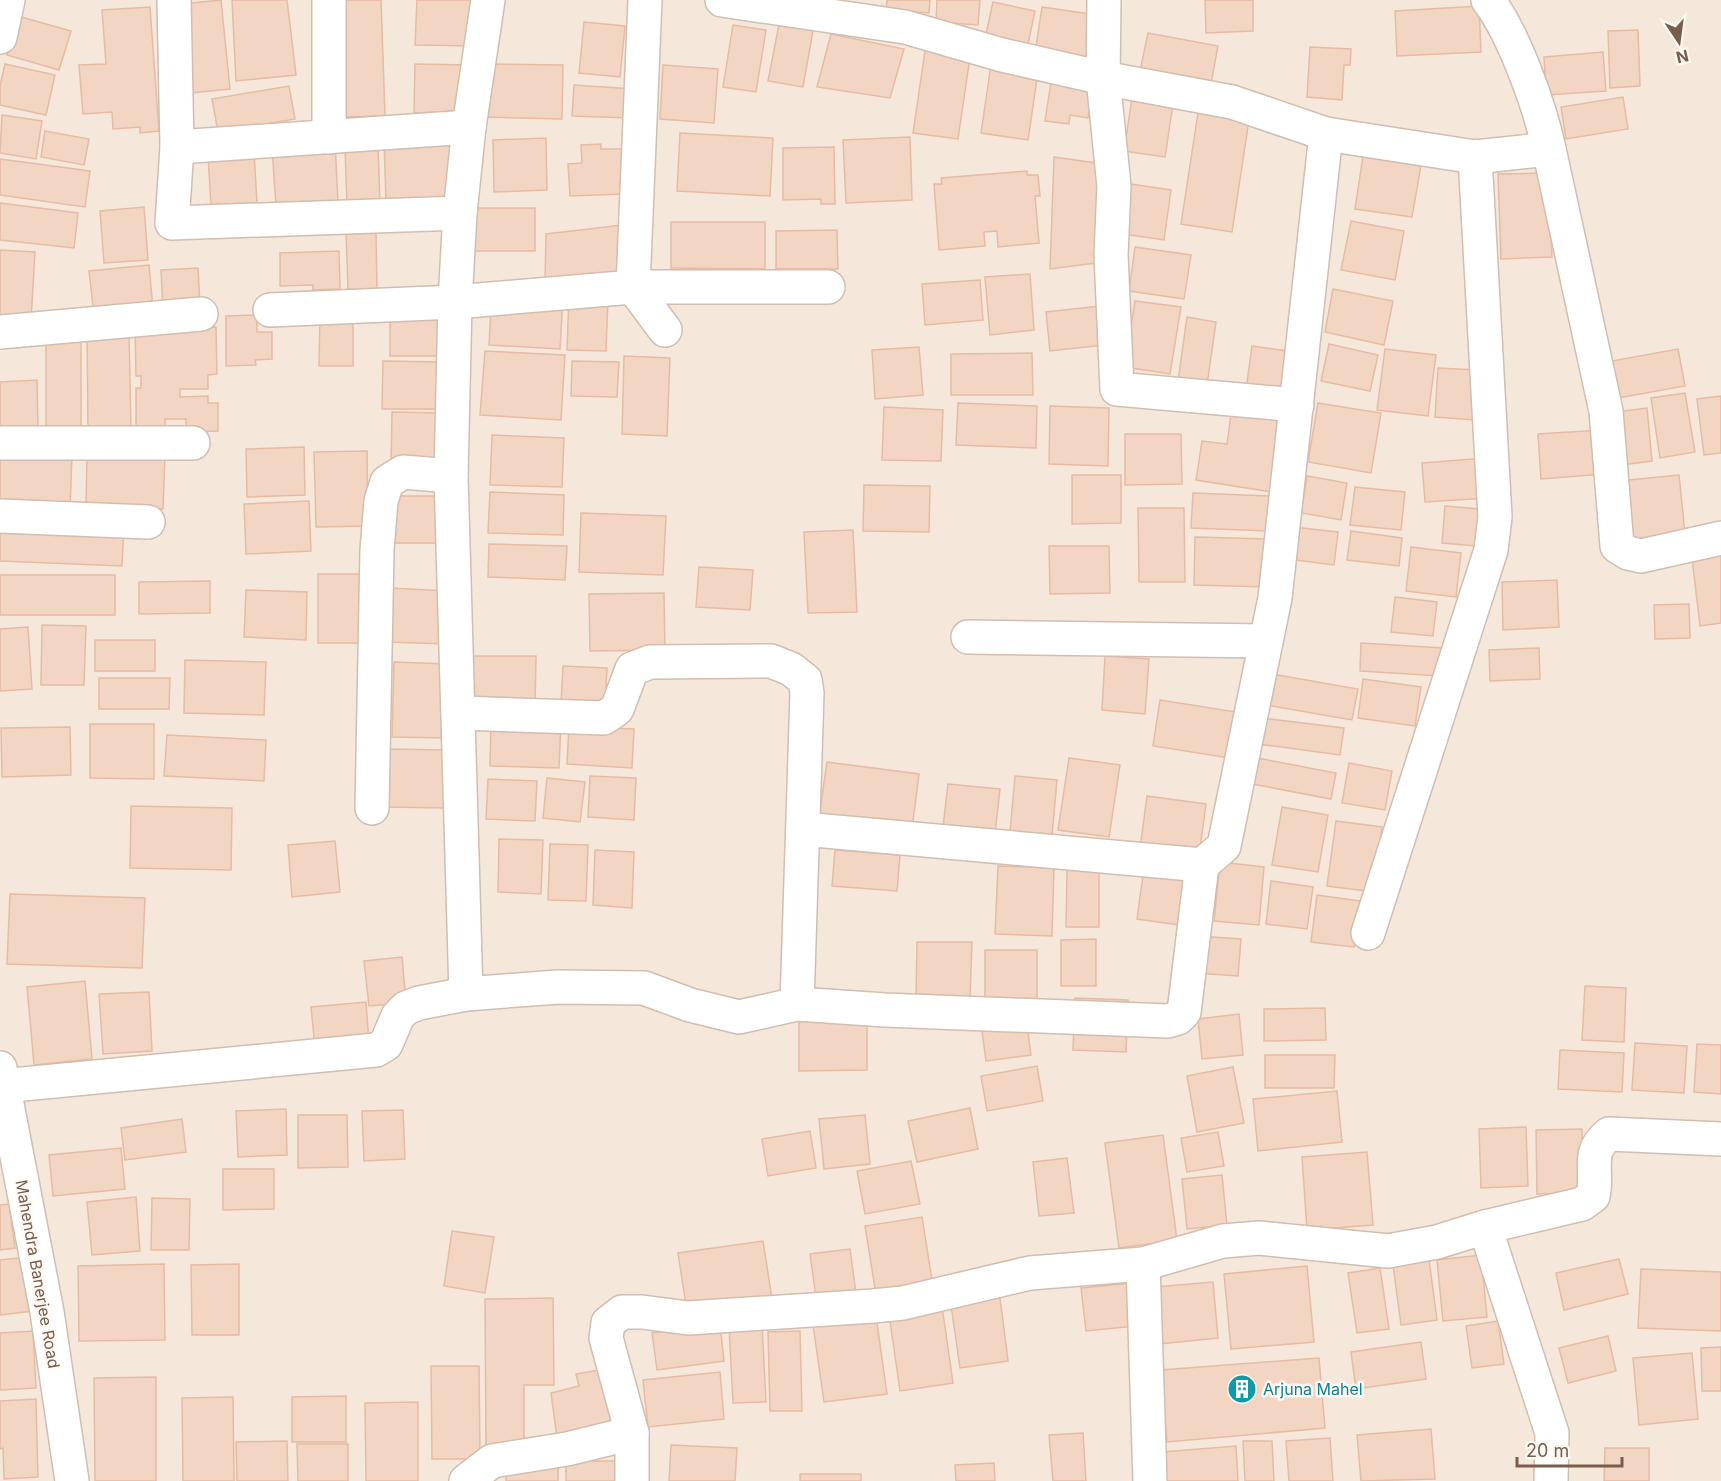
<svg xmlns="http://www.w3.org/2000/svg" width="1721" height="1481" viewBox="0 0 1721 1481" font-family="Inter,sans-serif">
<style>
.residential{fill:#f5e8da}
.building{fill:#f3d5c3;stroke:#e6bba3;stroke-width:1.5}
.lines{fill:none;stroke-linecap:round;stroke-linejoin:round}
.minor-casing{stroke:#d1beb0;stroke-width:36}
.tertiary-casing{stroke:#d1beb0;stroke-width:36}
.minor{stroke:#fff;stroke-width:33}
.tertiary{stroke:#fff;stroke-width:33}
.labels{text-anchor:middle;stroke-width:5;stroke-linejoin:round;paint-order:stroke}
.street-label{font-size:16px;fill:#7a5c4d;stroke:#fffaf3}
.culture-label{font-size:16px;fill:#0d838f;stroke:#fffaf3;text-anchor:start}
</style>
<rect width="100%" height="100%" fill="#fdf6ec"/>
<rect class="residential" x="0" y="0" width="1721" height="1481"/>
<g class="building">
<polygon points="221,0 230,89 191,93 182,4"/>
<polygon points="232,0 287,0 296,75 236,81"/>
<polygon points="335,0 381,0 385,116 339,117"/>
<polygon points="417,0 474,0 473,46 415,45"/>
<polygon points="887,0 930,0 929,13 886,10"/>
<polygon points="937,0 980,0 978,25 936,22"/>
<polygon points="1205,0 1253,0 1253,31 1206,33"/>
<polygon points="993,2 1035,11 1028,44 986,34"/>
<polygon points="1479,6 1481,52 1397,56 1395,11"/>
<polygon points="150,7 159,131 140,133 140,127 113,129 112,112 83,114 79,65 106,64 102,10"/>
<polygon points="1042,7 1097,15 1090,60 1035,53"/>
<polygon points="18,16 71,31 59,70 7,55"/>
<polygon points="780,19 814,25 803,87 768,81"/>
<polygon points="584,22 625,26 620,77 579,73"/>
<polygon points="733,25 766,30 756,92 723,87"/>
<polygon points="1638,30 1640,86 1610,88 1608,31"/>
<polygon points="1148,33 1218,46 1210,89 1139,76"/>
<polygon points="831,34 904,49 890,98 817,87"/>
<polygon points="1310,47 1351,49 1350,65 1344,65 1342,100 1307,97"/>
<polygon points="925,51 970,57 958,139 913,133"/>
<polygon points="1603,52 1606,91 1546,95 1544,57"/>
<polygon points="5,64 55,75 46,115 0,105 0,86"/>
<polygon points="415,64 469,65 463,111 414,113"/>
<polygon points="484,64 563,65 562,119 482,117"/>
<polygon points="663,65 718,69 714,123 660,119"/>
<polygon points="991,65 1038,72 1028,140 981,133"/>
<polygon points="1051,82 1093,88 1088,118 1070,115 1069,124 1045,121"/>
<polygon points="574,85 634,89 629,118 572,116"/>
<polygon points="289,86 295,119 218,132 212,99"/>
<polygon points="1623,97 1628,129 1566,139 1561,107"/>
<polygon points="1132,98 1173,104 1165,157 1124,151"/>
<polygon points="1198,113 1249,120 1232,232 1181,224"/>
<polygon points="2,115 42,121 36,159 0,153"/>
<polygon points="45,131 89,139 84,165 41,157"/>
<polygon points="680,133 773,138 770,196 677,191"/>
<polygon points="453,137 453,196 386,202 384,140"/>
<polygon points="910,137 912,200 846,203 843,140"/>
<polygon points="546,138 547,190 494,192 493,140"/>
<polygon points="335,143 338,202 276,207 272,147"/>
<polygon points="601,144 601,149 623,149 624,194 570,196 568,164 582,163 581,145"/>
<polygon points="378,146 380,205 347,206 345,147"/>
<polygon points="834,147 835,204 821,204 821,199 783,200 783,148"/>
<polygon points="254,152 257,203 211,206 208,155"/>
<polygon points="1363,156 1421,165 1412,217 1355,209"/>
<polygon points="1054,157 1103,164 1104,262 1050,269"/>
<polygon points="0,159 90,171 85,207 0,195"/>
<polygon points="1027,171 1027,175 1038,175 1040,196 1035,196 1039,243 998,247 997,231 984,232 985,246 939,250 934,184 942,184 941,178"/>
<polygon points="1549,173 1552,257 1501,259 1498,174"/>
<polygon points="1124,183 1171,190 1164,240 1117,233"/>
<polygon points="0,203 78,213 74,248 0,240"/>
<polygon points="144,207 148,260 104,263 100,211"/>
<polygon points="467,208 535,208 535,251 466,251"/>
<polygon points="1351,221 1404,231 1395,280 1341,270"/>
<polygon points="671,222 765,222 765,269 671,268"/>
<polygon points="622,225 622,278 545,280 546,234"/>
<polygon points="837,230 838,269 776,269 776,231"/>
<polygon points="346,231 376,231 377,290 348,290"/>
<polygon points="1135,247 1191,255 1184,299 1129,291"/>
<polygon points="0,250 35,252 31,320 0,318"/>
<polygon points="339,251 340,289 313,290 313,285 280,286 280,253"/>
<polygon points="149,265 153,309 94,315 89,271"/>
<polygon points="198,268 200,305 163,308 161,270"/>
<polygon points="1030,274 1034,330 990,335 985,277"/>
<polygon points="980,280 983,320 925,325 922,284"/>
<polygon points="1333,289 1393,301 1384,345 1325,332"/>
<polygon points="492,293 563,297 560,349 489,345"/>
<polygon points="569,297 608,298 606,351 567,350"/>
<polygon points="1135,301 1181,307 1170,374 1125,367"/>
<polygon points="1100,306 1104,345 1050,351 1046,312"/>
<polygon points="320,313 353,313 353,366 319,366"/>
<polygon points="438,313 438,356 390,356 390,314"/>
<polygon points="257,315 257,332 272,332 272,359 255,360 256,365 226,366 226,316"/>
<polygon points="1187,317 1216,322 1207,385 1178,381"/>
<polygon points="216,327 217,374 208,375 208,389 180,389 180,397 208,396 208,403 218,403 218,431 186,432 186,419 165,419 165,427 136,428 136,388 141,388 141,376 136,376 135,328"/>
<polygon points="129,330 131,431 88,431 87,331"/>
<rect x="46" y="342" width="35" height="85"/>
<polygon points="1329,344 1378,355 1370,391 1321,381"/>
<polygon points="1252,346 1294,352 1287,396 1246,390"/>
<polygon points="919,347 923,395 875,399 872,350"/>
<polygon points="1385,349 1436,355 1428,416 1377,410"/>
<polygon points="1678,349 1685,386 1613,399 1606,362"/>
<polygon points="485,351 565,355 561,420 480,415"/>
<polygon points="1032,353 1033,395 951,395 951,354"/>
<polygon points="624,356 670,358 667,436 622,434"/>
<polygon points="383,361 440,362 439,409 382,409"/>
<polygon points="572,361 619,362 617,397 571,396"/>
<polygon points="1438,368 1477,370 1474,420 1435,417"/>
<polygon points="37,380 38,429 0,431 0,382"/>
<polygon points="1685,393 1695,452 1660,458 1651,398"/>
<polygon points="1721,396 1721,453 1704,455 1697,399"/>
<polygon points="958,403 1037,406 1036,448 956,445"/>
<polygon points="1318,403 1381,413 1371,473 1308,462"/>
<polygon points="1050,406 1109,408 1108,466 1049,464"/>
<polygon points="1232,406 1290,415 1279,493 1196,480 1202,441 1227,444"/>
<polygon points="884,407 943,410 941,461 882,460"/>
<polygon points="1647,408 1652,461 1622,465 1616,412"/>
<polygon points="392,412 438,413 437,466 391,465"/>
<polygon points="1601,430 1603,474 1541,479 1538,434"/>
<polygon points="1125,434 1181,434 1182,484 1125,485"/>
<polygon points="492,435 564,438 562,487 490,485"/>
<polygon points="304,447 305,495 247,497 246,449"/>
<polygon points="0,450 72,453 70,513 0,510"/>
<polygon points="367,451 368,526 316,527 314,452"/>
<polygon points="87,454 165,455 163,509 86,507"/>
<polygon points="1485,458 1488,498 1425,502 1422,463"/>
<polygon points="1072,475 1121,475 1121,523 1072,524"/>
<polygon points="1679,475 1685,534 1625,540 1619,481"/>
<polygon points="1307,476 1347,483 1341,520 1301,513"/>
<polygon points="864,485 930,486 929,532 863,531"/>
<polygon points="1355,487 1405,492 1401,530 1350,525"/>
<polygon points="490,492 564,495 563,535 488,533"/>
<polygon points="1193,493 1269,496 1268,531 1191,528"/>
<polygon points="389,496 442,496 441,543 389,543"/>
<polygon points="309,501 311,551 246,554 244,504"/>
<polygon points="1445,506 1480,509 1476,546 1442,543"/>
<polygon points="1138,508 1184,508 1185,582 1139,582"/>
<polygon points="581,513 666,516 663,575 579,572"/>
<polygon points="0,521 124,527 122,566 0,561"/>
<polygon points="1293,527 1338,532 1334,565 1288,559"/>
<polygon points="853,530 857,612 808,613 804,532"/>
<polygon points="1351,531 1402,538 1399,566 1347,560"/>
<polygon points="1195,537 1268,539 1267,587 1194,585"/>
<polygon points="489,544 567,546 565,580 488,577"/>
<polygon points="1049,546 1109,546 1110,593 1050,594"/>
<polygon points="1411,547 1461,553 1456,597 1406,591"/>
<polygon points="1721,554 1721,623 1700,626 1692,558"/>
<polygon points="699,567 753,570 750,610 696,607"/>
<rect x="318" y="574" width="50" height="69"/>
<rect x="0" y="575" width="115" height="40"/>
<polygon points="1557,580 1559,627 1503,630 1502,582"/>
<polygon points="210,581 210,613 139,614 139,582"/>
<polygon points="390,588 449,591 446,644 387,642"/>
<polygon points="246,590 307,592 306,640 244,637"/>
<polygon points="664,593 665,650 590,651 589,594"/>
<polygon points="1395,597 1437,602 1433,636 1391,632"/>
<polygon points="1689,604 1690,638 1655,639 1654,605"/>
<polygon points="42,625 86,626 84,685 41,685"/>
<polygon points="28,627 32,689 0,691 0,629"/>
<rect x="95" y="640" width="60" height="31"/>
<polygon points="1361,643 1443,648 1441,676 1360,671"/>
<polygon points="1539,648 1540,679 1490,681 1489,650"/>
<polygon points="468,656 536,656 535,704 467,705"/>
<polygon points="1105,656 1149,659 1145,714 1102,710"/>
<polygon points="185,660 266,662 264,715 184,713"/>
<polygon points="394,662 446,664 444,738 392,737"/>
<polygon points="563,666 607,668 605,707 561,704"/>
<polygon points="1272,674 1358,689 1352,720 1266,705"/>
<polygon points="99,678 170,678 169,709 99,709"/>
<polygon points="1363,679 1421,687 1415,726 1358,718"/>
<polygon points="1160,700 1249,714 1242,760 1153,746"/>
<polygon points="1262,718 1344,728 1340,755 1258,744"/>
<polygon points="491,719 561,722 559,768 490,766"/>
<polygon points="90,724 154,724 154,779 90,778"/>
<polygon points="569,726 634,729 632,768 567,764"/>
<polygon points="70,727 71,775 2,777 1,728"/>
<polygon points="167,735 266,740 264,781 164,776"/>
<polygon points="388,749 445,750 444,808 387,807"/>
<polygon points="1252,757 1336,773 1331,799 1247,783"/>
<polygon points="1069,758 1120,765 1109,837 1058,830"/>
<polygon points="827,762 919,774 912,829 819,817"/>
<polygon points="1349,763 1392,771 1385,810 1342,803"/>
<polygon points="590,776 636,778 634,820 588,817"/>
<polygon points="1015,776 1057,780 1052,836 1010,832"/>
<polygon points="547,778 585,782 580,822 543,818"/>
<polygon points="488,779 537,781 535,821 486,819"/>
<polygon points="948,784 1000,789 995,833 943,827"/>
<polygon points="1147,796 1206,804 1199,856 1140,849"/>
<polygon points="131,806 232,808 231,870 130,868"/>
<polygon points="1282,807 1328,815 1318,872 1272,865"/>
<polygon points="1336,821 1382,827 1374,892 1327,886"/>
<polygon points="499,839 543,840 541,894 498,892"/>
<polygon points="335,841 340,892 292,897 288,845"/>
<polygon points="550,844 588,845 586,901 548,900"/>
<polygon points="595,850 634,852 632,908 593,905"/>
<polygon points="835,850 900,855 897,891 832,886"/>
<polygon points="1220,862 1264,867 1259,925 1214,921"/>
<polygon points="998,866 1054,868 1052,936 995,934"/>
<polygon points="1144,868 1193,876 1186,926 1137,919"/>
<polygon points="1067,870 1099,870 1099,927 1066,927"/>
<polygon points="1271,881 1313,887 1307,929 1266,924"/>
<polygon points="10,894 145,898 142,968 7,964"/>
<polygon points="1317,895 1360,901 1354,947 1311,942"/>
<polygon points="1198,936 1241,939 1238,976 1196,973"/>
<polygon points="1096,939 1096,986 1061,986 1061,940"/>
<polygon points="917,942 972,942 970,999 916,997"/>
<rect x="985" y="950" width="52" height="49"/>
<polygon points="402,957 406,1003 369,1006 364,961"/>
<polygon points="85,981 92,1059 34,1065 27,987"/>
<polygon points="1585,986 1626,988 1624,1042 1582,1040"/>
<polygon points="149,992 152,1051 103,1054 99,994"/>
<polygon points="1075,998 1128,1000 1126,1052 1073,1050"/>
<polygon points="366,1002 369,1043 315,1048 311,1007"/>
<polygon points="1325,1008 1326,1040 1264,1041 1264,1009"/>
<polygon points="1025,1010 1031,1055 986,1061 980,1016"/>
<polygon points="1239,1014 1243,1055 1202,1059 1198,1019"/>
<polygon points="867,1019 867,1070 799,1071 799,1020"/>
<polygon points="1635,1043 1687,1046 1684,1093 1632,1090"/>
<polygon points="1697,1044 1721,1045 1721,1094 1694,1092"/>
<polygon points="1560,1050 1624,1053 1622,1092 1558,1089"/>
<polygon points="1265,1055 1335,1055 1334,1088 1265,1088"/>
<polygon points="1037,1066 1043,1101 987,1111 981,1076"/>
<polygon points="1233,1067 1244,1123 1197,1132 1187,1076"/>
<polygon points="1337,1091 1342,1142 1258,1151 1253,1099"/>
<polygon points="970,1108 978,1149 917,1162 908,1121"/>
<polygon points="286,1109 287,1155 238,1157 236,1111"/>
<polygon points="403,1110 405,1159 364,1161 362,1111"/>
<polygon points="298,1115 347,1115 348,1167 298,1168"/>
<polygon points="865,1115 870,1164 824,1169 819,1119"/>
<polygon points="182,1119 186,1152 125,1160 121,1128"/>
<polygon points="1526,1127 1528,1186 1481,1188 1479,1129"/>
<polygon points="1582,1129 1583,1193 1537,1194 1536,1130"/>
<polygon points="810,1131 816,1168 768,1176 762,1139"/>
<polygon points="1218,1132 1224,1166 1187,1172 1181,1138"/>
<polygon points="1163,1135 1177,1240 1119,1248 1105,1143"/>
<polygon points="121,1148 125,1189 53,1196 49,1155"/>
<polygon points="1367,1152 1373,1225 1307,1230 1302,1157"/>
<polygon points="1067,1158 1074,1213 1039,1216 1033,1162"/>
<polygon points="911,1161 920,1204 865,1214 857,1171"/>
<polygon points="223,1169 274,1169 274,1209 223,1210"/>
<polygon points="1222,1175 1227,1225 1187,1229 1182,1179"/>
<polygon points="136,1197 140,1251 92,1255 87,1202"/>
<polygon points="152,1198 190,1199 189,1250 151,1250"/>
<polygon points="9,1204 15,1248 0,1250 0,1205"/>
<polygon points="922,1217 934,1293 877,1301 865,1226"/>
<polygon points="452,1231 494,1237 485,1293 444,1286"/>
<polygon points="763,1241 772,1299 687,1312 678,1253"/>
<polygon points="850,1249 856,1293 816,1298 810,1254"/>
<polygon points="1481,1255 1487,1317 1443,1321 1437,1260"/>
<polygon points="27,1257 33,1311 0,1315 0,1260"/>
<polygon points="1619,1259 1628,1294 1564,1310 1556,1273"/>
<polygon points="1429,1260 1437,1320 1401,1325 1393,1265"/>
<polygon points="164,1264 165,1340 79,1341 78,1266"/>
<polygon points="239,1264 239,1335 192,1335 191,1265"/>
<polygon points="1307,1266 1314,1342 1231,1349 1224,1274"/>
<polygon points="1380,1268 1389,1329 1357,1333 1348,1273"/>
<polygon points="1641,1269 1721,1272 1721,1331 1638,1328"/>
<polygon points="1213,1282 1218,1338 1160,1344 1155,1287"/>
<polygon points="1131,1283 1135,1326 1086,1331 1081,1288"/>
<polygon points="553,1298 554,1385 524,1385 524,1446 486,1446 485,1299"/>
<polygon points="1000,1298 1008,1361 960,1368 951,1305"/>
<polygon points="942,1306 953,1383 900,1391 889,1314"/>
<polygon points="876,1316 887,1394 824,1402 813,1325"/>
<polygon points="1498,1321 1504,1364 1472,1368 1466,1326"/>
<polygon points="720,1324 724,1361 657,1370 652,1333"/>
<polygon points="762,1324 766,1402 733,1403 729,1326"/>
<polygon points="33,1331 36,1388 0,1390 0,1333"/>
<polygon points="800,1331 802,1411 770,1411 768,1332"/>
<polygon points="1608,1336 1616,1371 1568,1383 1559,1348"/>
<polygon points="1421,1342 1426,1379 1356,1389 1351,1352"/>
<polygon points="1721,1347 1721,1391 1702,1391 1701,1348"/>
<polygon points="1692,1353 1698,1419 1639,1425 1633,1358"/>
<polygon points="1319,1358 1325,1428 1167,1442 1161,1370"/>
<polygon points="431,1366 479,1366 480,1459 432,1459"/>
<polygon points="604,1369 615,1430 558,1445 551,1393 579,1386 576,1374"/>
<polygon points="720,1372 724,1419 648,1427 643,1380"/>
<polygon points="156,1377 156,1481 95,1481 94,1378"/>
<polygon points="346,1396 346,1442 292,1442 292,1397"/>
<polygon points="233,1397 234,1481 183,1481 182,1398"/>
<polygon points="36,1399 38,1477 4,1479 3,1448 0,1449 0,1401"/>
<polygon points="418,1402 418,1481 366,1481 365,1403"/>
<polygon points="1431,1429 1435,1479 1361,1481 1357,1435"/>
<polygon points="1083,1433 1086,1481 1053,1481 1049,1435"/>
<polygon points="1330,1438 1333,1481 1289,1481 1286,1441"/>
<polygon points="287,1441 288,1481 237,1481 236,1442"/>
<polygon points="1243,1441 1272,1441 1274,1481 1245,1481"/>
<polygon points="297,1444 348,1444 348,1481 298,1481"/>
<polygon points="671,1445 737,1448 735,1481 669,1481"/>
<polygon points="1236,1446 1238,1481 1165,1481 1162,1452"/>
<polygon points="1605,1448 1649,1448 1649,1481 1604,1481"/>
<rect x="566" y="1461" width="55" height="20"/>
<polygon points="994,1463 995,1481 956,1481 955,1465"/>
<polygon points="506,1466 558,1467 558,1481 506,1481"/>
<rect x="800" y="1474" width="61" height="7"/>
</g>
<g class="lines">
<g class="minor-casing">
<g id="minor">
<polyline points="174,0 177,147 172,223 460,213"/>
<polyline points="329,0 329,137"/>
<polyline points="645,0 633,287 665,330"/>
<polyline points="1104,0 1103,78 1114,186 1111,255 1117,389 1297,405"/>
<path d="M1488,0c26,34 52,107 61,149"/>
<polyline points="1326,134 1475,157 1549,149 1606,411 1617,546 1628,553 1641,556 1721,538"/>
<polyline points="177,147 469,127"/>
<polyline points="270,310 455,302 633,287 828,287"/>
<polyline points="0,332 201,314"/>
<polyline points="0,443 193,443"/>
<polyline points="0,516 148,522"/>
<polyline points="968,637 1266,641"/>
<polyline points="460,713 604,718 617,709 632,669 650,662 771,661 791,669 805,680 807,693 797,1004"/>
<polyline points="372,808 377,550 381,501 387,482 403,472 451,476"/>
<polyline points="803,829 1202,865"/>
<polyline points="1368,933 1491,550 1495,517 1475,157"/>
<polyline points="466,994 451,476 455,302 460,213 469,127 488,0"/>
<polyline points="2,1086 376,1050 386,1044 398,1016 406,1008 419,1003 466,994 558,987 644,988 690,1005 739,1017 797,1004 885,1010 1168,1021 1178,1018 1184,1012 1202,865 1224,846 1275,598 1326,134 1232,102 1103,78 1002,55 905,27 722,0"/>
<path d="M1485,1227l97,-23 11,-8c6,-25 -8,-43 16,-62l112,5"/>
<polyline points="1143,1264 1150,1481"/>
<polyline points="466,1481 492,1461 567,1449 632,1433"/>
<polyline points="632,1481 632,1433 606,1338 608,1323 622,1312 642,1312 688,1318 873,1306 903,1303 1030,1273 1143,1264 1223,1241 1259,1238 1388,1251 1437,1242 1485,1227 1552,1433 1551,1481"/>
</g>
</g>
<g class="tertiary-casing">
<g id="tertiary">
<polyline points="0,37 8,0"/>
<polyline points="0,1068 47,1312 72,1481"/>
</g>
</g>
<use href="#minor" class="minor"/>
<use href="#tertiary" class="tertiary"/>
</g>
<defs>
<g id="building-disc" transform="scale(1.5)"><circle r="9.5" fill="#0f9aa8" stroke="#fffaf3"/><path d="M-4-6H4V6H1V3H-1V6H-4ZM-2.5-4.3h1.7v1.8h-1.7ZM.8-4.3h1.7v1.8H.8ZM-2.5-1h1.7V.8h-1.7ZM.8-1h1.7V.8H.8Z" fill="#fff"/></g>
</defs>
<g fill-rule="evenodd">
<use href="#building-disc" x="1242" y="1389"/>
</g>
<g class="labels">
<g class="street-label">
<text transform="translate(38 1274) rotate(80)" y="6">Mahendra Banerjee Road</text>
</g>
<g class="culture-label">
<text x="1263" y="1395">Arjuna Mahel</text>
</g>
</g>
<g transform="translate(1679 42) rotate(167)" stroke="#fffaf3" stroke-width="4.5" paint-order="stroke">
<path d="M0-4.5L10 22L0 15L-10 22Z" fill="#7a5c4d"/>
<text y="-9" font-size="16" font-weight="bold" text-anchor="middle" fill="#7a5c4d">N</text>
</g>
<path d="M1517 1457v9h105v-9" fill="none" stroke="#7a5c4d" stroke-width="3"/>
<text x="1526" y="1457" font-size="18" fill="#7a5c4d" stroke="#fffaf3" stroke-width="4.5" paint-order="stroke">20 m</text>
</svg>
